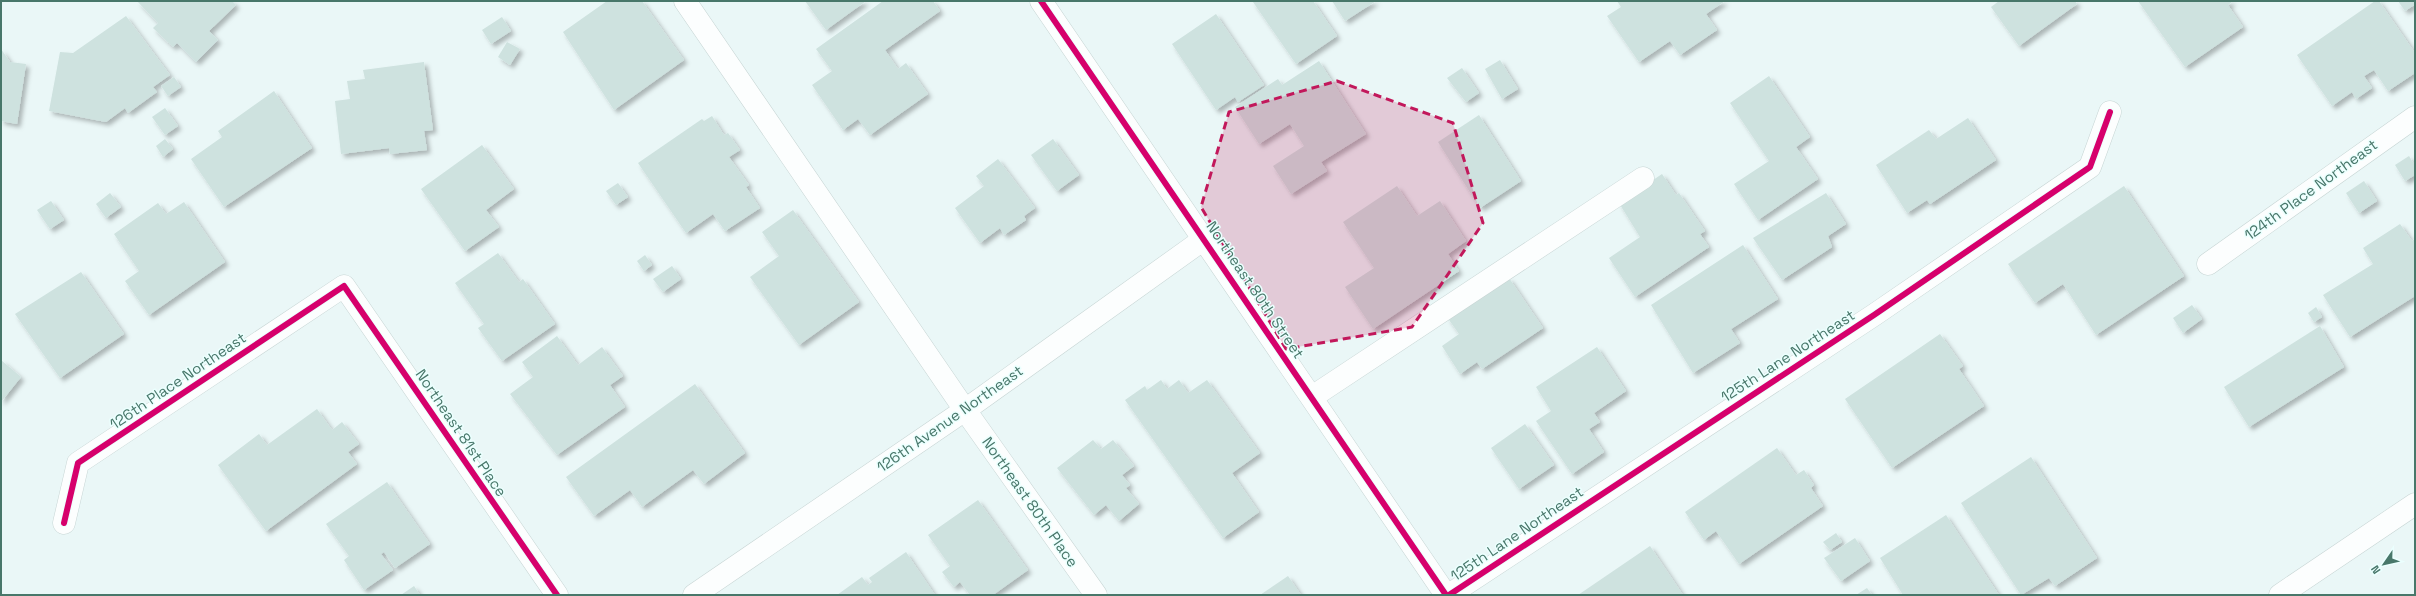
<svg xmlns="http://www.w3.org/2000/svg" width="2416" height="596" viewBox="0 0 2416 596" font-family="'Space Grotesk',sans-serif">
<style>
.building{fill:#cee2df;filter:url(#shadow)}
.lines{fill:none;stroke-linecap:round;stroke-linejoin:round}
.minor-casing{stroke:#c7d5d4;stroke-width:23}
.minor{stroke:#fcfefe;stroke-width:22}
.cycleway-casing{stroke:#ebfffe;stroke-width:8}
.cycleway{stroke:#d6006c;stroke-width:6}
.marked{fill:#c2185b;fill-opacity:0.2;stroke:#c2185b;stroke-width:3;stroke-dasharray:8 5;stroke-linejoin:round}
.labels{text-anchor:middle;stroke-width:3;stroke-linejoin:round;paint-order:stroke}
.street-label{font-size:15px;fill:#48776a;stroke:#ebfffe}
</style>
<defs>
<filter id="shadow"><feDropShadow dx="3.5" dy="3.5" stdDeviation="2" flood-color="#0004"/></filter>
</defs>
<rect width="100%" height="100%" fill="#eaf7f7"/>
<g class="building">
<polygon points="137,1 232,1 236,5 209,31 218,40 196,62 177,43 173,47 153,28 158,23"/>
<polygon points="607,1 642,1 684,60 614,110 563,32"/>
<polygon points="805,1 866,1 826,30"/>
<polygon points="883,1 933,1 940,11 885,50 898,69 906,63 928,94 870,135 858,119 843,130 812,85 832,71 816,49"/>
<polygon points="1254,1 1313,1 1337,36 1296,64 1253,2"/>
<polygon points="1332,1 1376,1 1345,21"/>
<polygon points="1617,1 1725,1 1706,14 1717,30 1680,55 1670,41 1639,62 1607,16 1621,7"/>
<polygon points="1999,1 2075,1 2077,4 2019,46 1991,7"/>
<polygon points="2138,1 2233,1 2228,5 2243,27 2185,67"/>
<polygon points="2375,1 2379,1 2415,53 2415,73 2388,91 2374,70 2364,76 2372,88 2356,99 2352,92 2332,106 2297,55"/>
<polygon points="2398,1 2415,1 2415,7 2414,5 2405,11"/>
<polygon points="1216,14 1264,85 1238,102 1235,97 1216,110 1172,44"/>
<polygon points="126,16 170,75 153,87 157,92 128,113 125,108 106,122 49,111 60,52 73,53"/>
<polygon points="502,17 511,31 491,44 482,30"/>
<polygon points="507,42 520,49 510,65 498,57"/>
<polygon points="1,49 10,62 26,64 17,124 1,121"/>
<polygon points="1500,60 1518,89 1502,99 1485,69"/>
<polygon points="1319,61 1366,134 1321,162 1327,171 1291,194 1273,166 1304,146 1290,124 1259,144 1235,107 1278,79 1282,85"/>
<polygon points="424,62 433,130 424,131 427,150 390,154 389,148 341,154 335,101 350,99 347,81 365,79 363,70"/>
<polygon points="1462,68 1479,93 1466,102 1447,78"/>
<polygon points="1769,76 1810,137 1796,147 1818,179 1758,220 1734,184 1769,161 1730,103"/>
<polygon points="174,77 181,87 168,96 161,86"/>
<polygon points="274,91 312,148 224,207 191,159 222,137 218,131"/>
<polygon points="165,108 178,126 165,135 152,117"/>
<polygon points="1479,115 1521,181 1480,208 1438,142"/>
<polygon points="712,116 724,135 728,133 740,150 729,157 749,185 746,187 760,208 725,231 713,214 686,233 638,163 702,119 704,121"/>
<polygon points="1968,118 1996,160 1930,204 1927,200 1907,213 1876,165 1929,130 1936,139"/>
<polygon points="165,139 173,149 163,157 156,146"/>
<polygon points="1053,139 1079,175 1057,191 1031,155"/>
<polygon points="482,145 514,189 486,210 499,227 465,251 421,189"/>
<polygon points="2409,156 2415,166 2415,175 2405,181 2395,165"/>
<polygon points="998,159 1035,208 1024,216 1026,220 1004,235 1000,228 980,243 955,208 984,186 976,176"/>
<polygon points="1662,174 1676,195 1679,193 1705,231 1700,234 1709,247 1635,297 1609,258 1640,237 1619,203"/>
<polygon points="2364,181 2377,201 2359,213 2346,193"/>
<polygon points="618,183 628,197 616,205 606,191"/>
<polygon points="1397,186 1417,216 1440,201 1466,241 1448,254 1459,271 1373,329 1345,287 1374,268 1343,222"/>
<polygon points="2124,186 2184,276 2096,335 2063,284 2035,303 2008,264"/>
<polygon points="110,193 121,207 106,218 96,204"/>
<polygon points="1826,193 1846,224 1828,236 1832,247 1782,280 1753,238"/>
<polygon points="51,201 64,220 50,229 37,210"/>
<polygon points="184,202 225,262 149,315 125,281 139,271 114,234 158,203 166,214"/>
<polygon points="793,210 859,302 799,345 750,277 779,256 762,232"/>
<polygon points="2400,224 2412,241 2415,239 2415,296 2350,337 2323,295 2373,264 2363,248"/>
<polygon points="1743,245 1778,299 1731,329 1740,343 1693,373 1651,305"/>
<polygon points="498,253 519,282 523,279 555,324 502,361 478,328 484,324 455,283"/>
<polygon points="645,255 652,265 644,271 637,261"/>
<polygon points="672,266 681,279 663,292 653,279"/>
<polygon points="81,272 124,334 60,378 15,314"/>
<polygon points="1509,278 1543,328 1482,369 1477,362 1460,374 1442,346 1459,334 1447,317"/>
<polygon points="2192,305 2202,319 2183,333 2173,318"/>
<polygon points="2316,307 2322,317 2314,322 2308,313"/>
<polygon points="2320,326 2344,367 2249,427 2224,387"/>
<polygon points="1940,334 1963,366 1959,369 1984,406 1892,468 1845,399"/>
<polygon points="557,336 578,365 602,347 623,376 610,385 625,407 557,455 510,394 533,377 522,362"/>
<polygon points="1597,347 1626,391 1594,413 1600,422 1589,429 1604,452 1572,474 1536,421 1551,411 1536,387"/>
<polygon points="1,360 21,377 1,402"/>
<polygon points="1161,380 1167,389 1179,380 1188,393 1207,380 1260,453 1232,473 1259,512 1223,538 1125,400 1145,386 1147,390"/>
<polygon points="695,384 745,453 704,484 693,470 642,507 630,490 594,516 566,477"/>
<polygon points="317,409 332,430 342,422 359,444 348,452 357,464 266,531 218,465 259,434 267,445"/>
<polygon points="1525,424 1554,465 1519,489 1491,448"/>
<polygon points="1093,440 1101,449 1113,440 1134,466 1122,475 1130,485 1126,488 1139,504 1119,521 1106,505 1094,515 1057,468"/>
<polygon points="1777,448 1796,475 1804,470 1814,485 1811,488 1823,506 1739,564 1716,531 1704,540 1685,512"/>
<polygon points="2031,457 2097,558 2055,586 2049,578 2021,595 1961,503"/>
<polygon points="387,482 430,544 395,568 384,552 381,554 393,570 364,590 344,560 349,556 326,524"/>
<polygon points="978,500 1028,570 993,595 970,595 960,582 954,587 942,572 950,566 928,535"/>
<polygon points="1946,515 1999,595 1903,595 1880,558"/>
<polygon points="1836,533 1842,542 1830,550 1823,542"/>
<polygon points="1855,538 1870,561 1841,581 1824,558"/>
<polygon points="1650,546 1683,595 1578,595"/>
<polygon points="906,552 935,595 837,595 862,577 868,585 872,582 869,578"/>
<polygon points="1288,576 1301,595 1260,595"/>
<polygon points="414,586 420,595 401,595"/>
<polygon points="1867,588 1872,595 1856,595"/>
</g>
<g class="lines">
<g class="minor-casing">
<g id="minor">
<polyline points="685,1 965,410 1096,595"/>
<polyline points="1041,1 1446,595"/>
<polyline points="2208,264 2415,117"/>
<polyline points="1312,397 1643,178"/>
<polyline points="64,523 78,463 344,286 557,595"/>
<polyline points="694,595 965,410 1204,239"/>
<polyline points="1449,595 1874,315 2090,167 2110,112"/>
<polyline points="2280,595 2415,504"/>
</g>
</g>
<use href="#minor" class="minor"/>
<g class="cycleway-casing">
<g id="cycleway">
<polyline points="1041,1 1446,595"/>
<polyline points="64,523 78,463 344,286 557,595"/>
<polyline points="1449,595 1874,315 2090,167 2110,112"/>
</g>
</g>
<use href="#cycleway" class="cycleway"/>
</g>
<path class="marked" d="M1337,81l116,42 30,100 -71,104 -126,22 -85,-142 28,-95z"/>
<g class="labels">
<g class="street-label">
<text transform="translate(2311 190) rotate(-36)" y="5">124th Place Northeast</text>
<text transform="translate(1255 290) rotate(56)" y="5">Northeast 80th Street</text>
<text transform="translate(1788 356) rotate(-33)" y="5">125th Lane Northeast</text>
<text transform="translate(178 381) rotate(-34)" y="5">126th Place Northeast</text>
<text transform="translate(950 419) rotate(-35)" y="5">126th Avenue Northeast</text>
<text transform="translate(461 433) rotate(56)" y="5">Northeast 81st Place</text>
<text transform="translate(1030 502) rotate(55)" y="5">Northeast 80th Place</text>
<text transform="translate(1517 534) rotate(-34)" y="5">125th Lane Northeast</text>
</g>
</g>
<rect width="2416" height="596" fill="none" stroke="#48776a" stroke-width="4"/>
<g transform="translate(2384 564) rotate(236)" stroke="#ebfffe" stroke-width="3" paint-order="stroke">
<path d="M0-3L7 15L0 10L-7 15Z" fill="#48776a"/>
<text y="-6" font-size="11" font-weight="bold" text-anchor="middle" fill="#48776a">N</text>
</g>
</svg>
